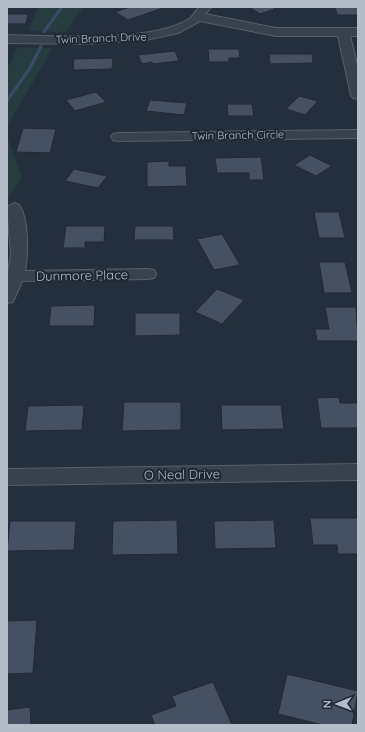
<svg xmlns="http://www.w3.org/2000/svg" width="365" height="732" viewBox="0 0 365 732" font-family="Quicksand,sans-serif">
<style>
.green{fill:#263c3f}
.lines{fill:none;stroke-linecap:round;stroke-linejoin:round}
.stream{fill:#394c67;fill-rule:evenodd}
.building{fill:#455162;stroke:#1f2835}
.minor-casing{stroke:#565f6c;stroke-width:2}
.minor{fill:#38414e;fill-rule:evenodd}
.labels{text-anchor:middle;stroke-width:4;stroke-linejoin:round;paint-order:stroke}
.far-street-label{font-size:11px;fill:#b4bcc9;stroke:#1d2633}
.street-label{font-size:13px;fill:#b4bcc9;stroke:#1d2633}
</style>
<rect width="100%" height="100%" fill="#242f3e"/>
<g class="green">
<polygon points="36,7 84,7 66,32 28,31 37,10"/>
<polygon points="18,47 53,48 7,126 7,69"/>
<polygon points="7,136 22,178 7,199"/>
</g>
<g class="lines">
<g class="stream">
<polygon points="60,7 64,7 45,33 43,33 42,32"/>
<polygon points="40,45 43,46 32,68 8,102 7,102 7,98 28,68"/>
</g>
</g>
<g class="building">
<polygon points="130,7 161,7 163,8 128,20 115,12"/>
<polygon points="249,7 272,7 275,9 260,14"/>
<polygon points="335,7 358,7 358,15 337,15"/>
<polygon points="7,14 28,14 26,24 7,24"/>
<polygon points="208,49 239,49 240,58 229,58 229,62 209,62"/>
<polygon points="175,51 179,61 153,64 152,62 142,64 138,55"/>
<polygon points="269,54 312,54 313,63 270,64"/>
<polygon points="113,58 112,69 73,70 74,59"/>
<polygon points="96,92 106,102 75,111 66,100"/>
<polygon points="299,96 318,101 305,115 286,109"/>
<polygon points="150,100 187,103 184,115 146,111"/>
<polygon points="227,104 252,104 254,116 228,116"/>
<polygon points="23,128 56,129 50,153 16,152"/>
<polygon points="310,155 332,166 316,176 294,165"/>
<polygon points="261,157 264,180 249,180 249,173 217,173 215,158"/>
<polygon points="169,161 169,166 186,166 187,186 147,187 147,162"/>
<polygon points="74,169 107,176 98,188 65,181"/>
<polygon points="314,212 339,212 345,238 319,238"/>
<polygon points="66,226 105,226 104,242 85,242 85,248 63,248"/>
<polygon points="135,226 173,226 174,240 134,240"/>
<polygon points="222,234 240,265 214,270 197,239"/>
<polygon points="319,262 345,262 352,293 324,293"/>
<polygon points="217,289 244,300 222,324 195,312"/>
<polygon points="95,305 94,326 49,326 51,306"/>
<polygon points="325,307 356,307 358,341 317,341 315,329 329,329"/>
<polygon points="135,313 180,313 180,335 135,336"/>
<polygon points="339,397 340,403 358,403 358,428 321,428 317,398"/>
<polygon points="124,402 181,402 181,430 122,431"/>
<polygon points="84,405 82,430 25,431 28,406"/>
<polygon points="221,405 281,405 284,429 222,430"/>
<polygon points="310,518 358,518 358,554 338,554 337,545 313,545"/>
<polygon points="177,520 178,554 112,555 113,521"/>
<polygon points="274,520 276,548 215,549 214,521"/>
<polygon points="10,521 76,521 74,550 7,551"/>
<polygon points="37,620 33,673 7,674 7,621"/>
<polygon points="287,674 358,691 352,725 323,725 278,714"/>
<polygon points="213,682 232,725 155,725 151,715 176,706 172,696"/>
<polygon points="30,707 31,725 7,725 7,710"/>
</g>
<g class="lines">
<g class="minor-casing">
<g id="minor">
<path d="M199,7h12l-6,7 71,14h82v8h-8l8,32v31l-5,-1 -2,-3 -13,-59h-62l-76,-15 -22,12 -32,7 -63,4 -76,-1v-8c46,1 144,8 182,-16 4,-3 7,-8 10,-12z"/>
<polygon points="358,130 358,138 118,141 113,140 111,137 113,134 118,133"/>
<path d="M14,203l5,2c10,13 9,50 6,66l123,-2 6,1 2,4 -2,4 -6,1 -126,2 -9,21 -6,1v-25l4,-24 -4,-47z"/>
<polygon points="358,464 358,480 7,485 7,469"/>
</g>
</g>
<use href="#minor" class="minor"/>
</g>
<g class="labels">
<g class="far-street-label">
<text transform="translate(101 38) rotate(-2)" y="4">Twin Branch Drive</text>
<text transform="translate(238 135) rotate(-1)" y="4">Twin Branch Circle</text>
</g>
<g class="street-label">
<text transform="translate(82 275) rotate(-1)" y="5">Dunmore Place</text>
<text transform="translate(182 474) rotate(-1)" y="5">O Neal Drive</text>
</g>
</g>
<rect width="365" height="732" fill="none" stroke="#b4bcc9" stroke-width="16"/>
<g transform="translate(337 704) rotate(269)" stroke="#1d2633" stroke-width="3" paint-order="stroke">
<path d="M0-3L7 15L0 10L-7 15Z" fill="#b4bcc9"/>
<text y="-6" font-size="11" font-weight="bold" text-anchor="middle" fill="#b4bcc9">N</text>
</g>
</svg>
